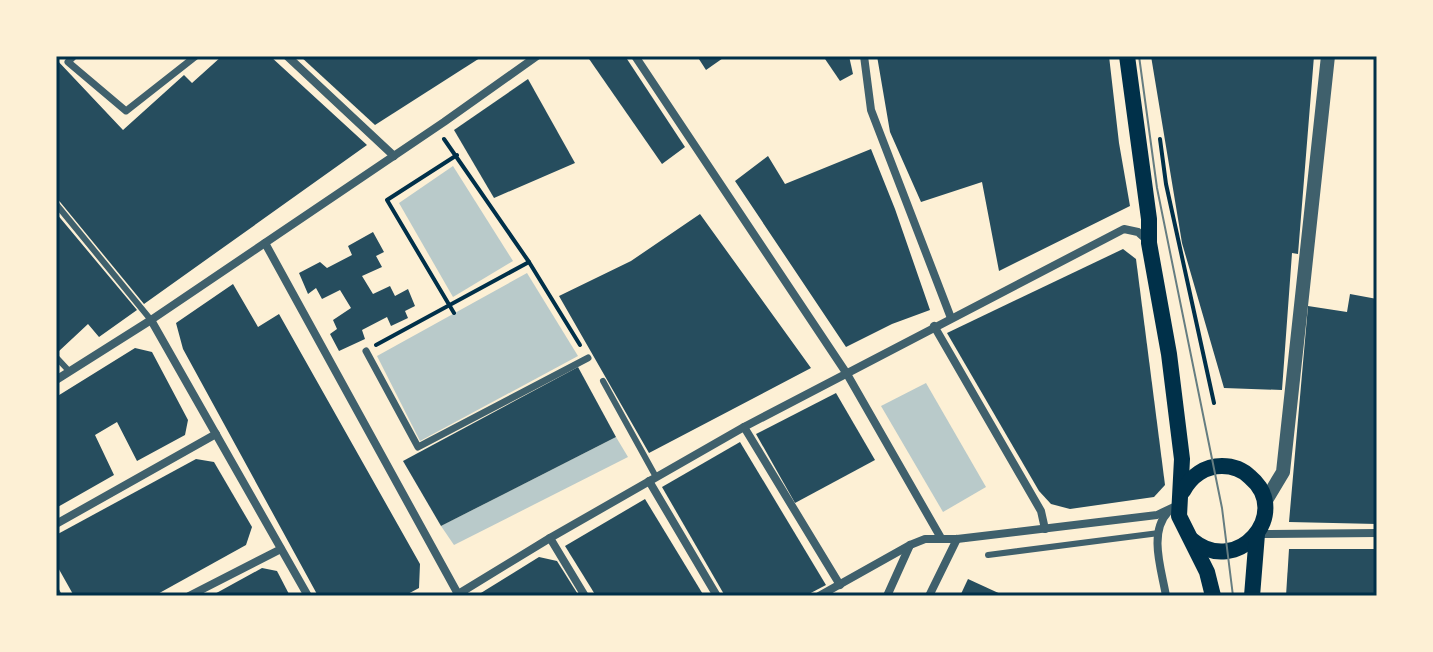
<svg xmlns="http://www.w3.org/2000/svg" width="1433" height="652" viewBox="0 0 1433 652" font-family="Inter,sans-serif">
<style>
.green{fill:#b9caca}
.building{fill:#264d5e}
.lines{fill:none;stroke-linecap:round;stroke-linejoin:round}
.path{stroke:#003049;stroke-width:4}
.service{stroke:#3f606c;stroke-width:6}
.pedestrian{stroke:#3f606c;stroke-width:7}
.minor{stroke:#3f606c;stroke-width:8}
.tertiary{stroke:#3f606c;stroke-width:14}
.secondary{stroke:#003049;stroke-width:16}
.tram{stroke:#657d81;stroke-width:2}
.neatline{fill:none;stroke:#003049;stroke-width:3}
</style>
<rect width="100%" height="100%" fill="#fdf0d5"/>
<g class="green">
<polygon points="453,166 513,261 453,297 399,203"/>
<polygon points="527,273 578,356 420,441 377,356"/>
<polygon points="926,383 986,487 943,512 881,406"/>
<polygon points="616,437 628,457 454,545 441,526"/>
</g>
<g class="building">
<polygon points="222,56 270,56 367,145 144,304 56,197 56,59 123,130 184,75 192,83"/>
<polygon points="300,56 483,56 375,125"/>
<polygon points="587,56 625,56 685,147 662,164"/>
<polygon points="697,56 726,56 706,70"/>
<polygon points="823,56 849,56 853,74 840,81"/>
<polygon points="877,56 1109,56 1119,143 1130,206 999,271 982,182 921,202 890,132"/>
<polygon points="1151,56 1314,56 1298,254 1292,253 1282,390 1224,388 1182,243"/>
<polygon points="528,79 575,163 494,198 454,130"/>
<polygon points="871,149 895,209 930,310 892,324 846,347 735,181 768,156 785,184"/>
<polygon points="56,213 137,310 99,337 88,324 58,352 56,349"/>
<polygon points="700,214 811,368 649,453 559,296 631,261"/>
<polygon points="373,232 384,252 376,256 382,267 362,276 373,294 390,286 395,296 408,289 415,306 405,311 408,318 391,326 387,317 362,330 365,339 339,351 330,334 337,329 333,320 351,308 340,290 322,299 316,288 308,294 299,273 320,262 327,268 352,255 348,246"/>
<polygon points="1123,249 1136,259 1165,485 1154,497 1070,509 1051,504 1039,491 947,333"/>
<polygon points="233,284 258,327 279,314 420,564 419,588 404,596 318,596 183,349 176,323"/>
<polygon points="1350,294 1377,299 1377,524 1289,522 1308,306 1347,312"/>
<polygon points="135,348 152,352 188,420 185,435 137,461 117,422 95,435 114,475 56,508 56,397"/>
<polygon points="578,367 616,437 441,526 403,461"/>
<polygon points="836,393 875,460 795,503 756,434"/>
<polygon points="740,442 826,585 805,596 725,596 662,487"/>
<polygon points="196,459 214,462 252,527 246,545 154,596 74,596 56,564 56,535"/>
<polygon points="645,499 704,596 596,596 565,546"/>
<polygon points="1289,549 1377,549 1377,596 1286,596"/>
<polygon points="539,557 557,561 579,596 476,596"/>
<polygon points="262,568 277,571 290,596 211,596"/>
<polygon points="968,579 1005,596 960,596"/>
</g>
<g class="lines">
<g class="path">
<polyline points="1160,139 1166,184 1214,403"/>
<polyline points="529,262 580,345"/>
<polyline points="454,313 387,200 457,155"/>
<polyline points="376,345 529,262 444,139"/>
</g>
<g class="service">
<polyline points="56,204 151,320"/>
<polyline points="56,357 69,371"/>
<polyline points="603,381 656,477"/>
<polyline points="988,555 1159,533"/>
</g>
<g class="pedestrian">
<polyline points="74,56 68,62 126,111 196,56"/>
<polyline points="366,351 418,447 588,358"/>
</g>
<g class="minor">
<polyline points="287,56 394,156"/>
<polyline points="635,56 847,374 941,538"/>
<polyline points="864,56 871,110 951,318"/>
<polyline points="265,243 458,594"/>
<polyline points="151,320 308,596"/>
<polyline points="934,326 1041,511 1045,529"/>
<polyline points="56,380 151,320 444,122 537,56"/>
<polyline points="744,427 840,585"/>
<polyline points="649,481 717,596"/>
<polyline points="56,524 216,434"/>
<polyline points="1258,534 1377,533"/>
<polyline points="550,538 585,596"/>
<polyline points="56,592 58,596"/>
<polyline points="189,596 281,549"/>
<polyline points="455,596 550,538 744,427 1124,229 1138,232 1148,241"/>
<polyline points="819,596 910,545 925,539 957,539 1157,515 1178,505"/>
<polyline points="887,596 910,545"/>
<polyline points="929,596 957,539"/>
<path d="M1166,596c-4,-25 -18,-63 2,-84"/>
</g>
<polyline class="tertiary" points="1265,502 1283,472 1328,56"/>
<g class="secondary">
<polyline points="1127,56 1149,219 1149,243 1169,354 1182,459 1179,516 1207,572 1213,596"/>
<path d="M1183,491c8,-15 22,-25 39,-25 11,0 21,4 28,11 43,36 -13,101 -58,63"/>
<polyline points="1252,596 1257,534"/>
</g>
<polyline class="tram" points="1139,56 1157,188 1222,508 1233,596"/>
</g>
<rect width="1433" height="652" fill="none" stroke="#fdf0d5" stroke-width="116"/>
<rect x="58" y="58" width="1317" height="536" class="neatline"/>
</svg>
